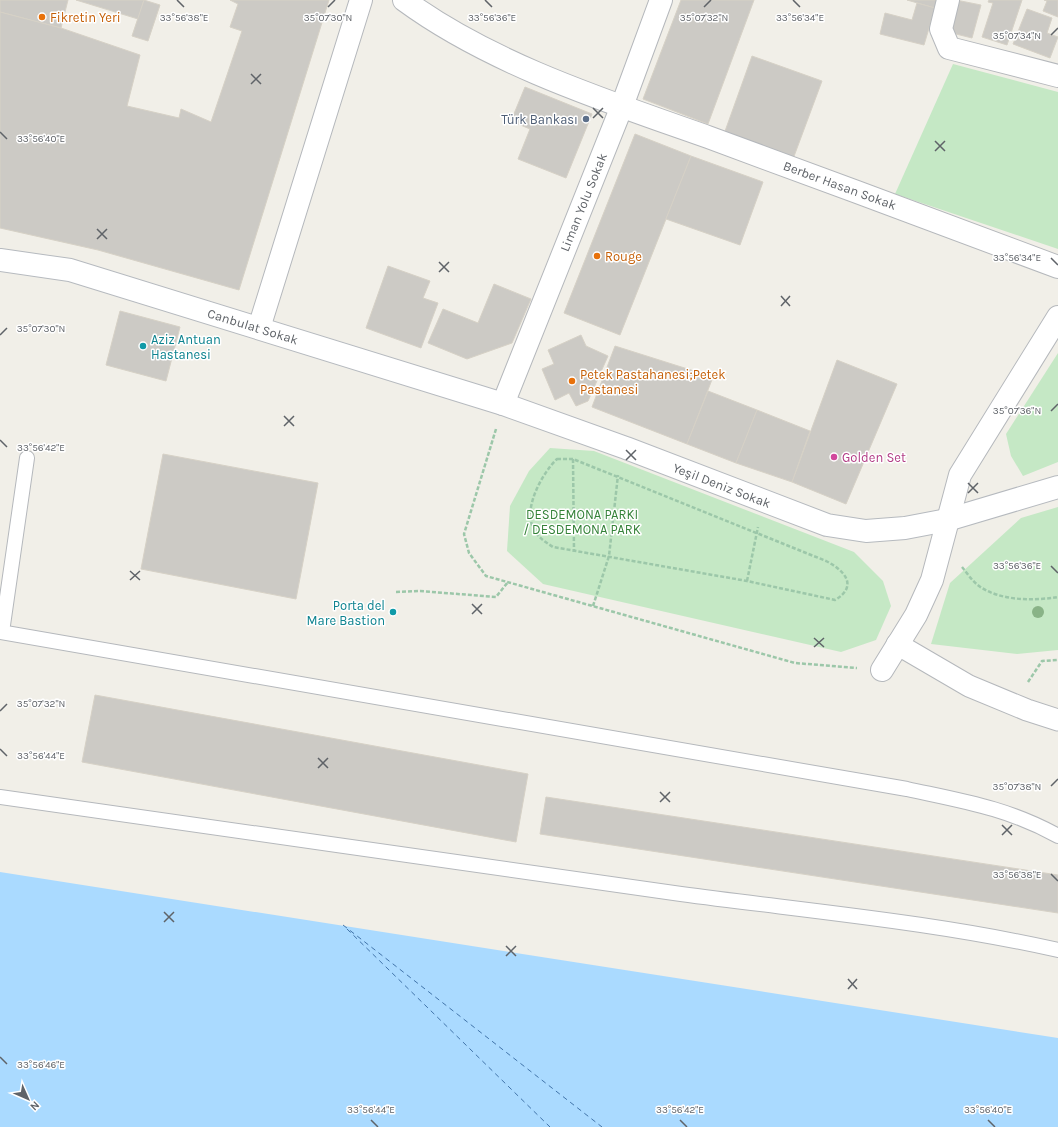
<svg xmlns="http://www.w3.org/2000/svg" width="1058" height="1127" viewBox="0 0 1058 1127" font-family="Karla,sans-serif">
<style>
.green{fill:#c5e8c5}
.water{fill:#aadaff}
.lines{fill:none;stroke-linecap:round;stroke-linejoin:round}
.ferry{stroke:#4174aa;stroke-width:1;stroke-dasharray:5 4;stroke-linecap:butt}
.building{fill:#cccac5;stroke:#d6d1c6}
.service-casing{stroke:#b5b8bc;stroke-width:16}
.pedestrian-casing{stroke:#b5b8bc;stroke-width:23}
.minor-casing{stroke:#b5b8bc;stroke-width:24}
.secondary-casing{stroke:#b6babf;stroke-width:24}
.path{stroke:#9cc7a9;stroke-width:2.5;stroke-dasharray:4 2;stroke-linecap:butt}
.service{stroke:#fff;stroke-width:14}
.pedestrian{stroke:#fff;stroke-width:21}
.minor{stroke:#fff;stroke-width:22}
.secondary{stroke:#fff;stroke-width:22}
.tree{fill:#89b387}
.ticks{fill:none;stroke:#5f6368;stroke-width:1.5}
.food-dot{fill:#e8710a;stroke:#fff;stroke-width:1.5}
.service-dot{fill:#5c6f8a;stroke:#fff;stroke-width:1.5}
.culture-dot{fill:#0f9aa8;stroke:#fff;stroke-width:1.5}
.hotel-dot{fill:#d1479c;stroke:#fff;stroke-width:1.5}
.labels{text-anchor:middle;stroke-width:3;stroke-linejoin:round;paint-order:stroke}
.food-label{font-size:13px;fill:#c56008;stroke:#fff;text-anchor:start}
.service-label{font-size:13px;fill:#4e5e75;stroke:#fff;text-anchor:end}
.street-label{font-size:13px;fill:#5f6368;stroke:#fff}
.culture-label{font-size:13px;fill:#0d838f;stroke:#fff;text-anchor:start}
.hotel-label{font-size:13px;fill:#b23c85;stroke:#fff;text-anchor:start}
.park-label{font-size:13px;fill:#348238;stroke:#fff}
.ticks-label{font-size:10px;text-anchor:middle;fill:#5f6368;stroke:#fff;stroke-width:3;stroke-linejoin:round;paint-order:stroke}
</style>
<rect width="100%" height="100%" fill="#f1efe8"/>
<g class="green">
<polygon points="953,64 1058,92 1058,249 895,194"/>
<polygon points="1058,353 1058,462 1023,476 1011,456 1006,434"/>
<polygon points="550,448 594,451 854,552 883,581 891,606 876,640 841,652 543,584 507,551 510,506 529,471"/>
<polygon points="1058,507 1058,650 1017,654 931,644 950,583 1021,518"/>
</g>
<polygon class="water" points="0,872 1058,1038 1058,1127 0,1127"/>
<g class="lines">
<g class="ferry">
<polyline points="343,925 602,1127"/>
<polyline points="347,929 550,1127"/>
</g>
</g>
<g class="building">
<polygon points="0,0 68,0 61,28 0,12"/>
<polygon points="76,0 144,0 138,19"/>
<polygon points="144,0 160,5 148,41 132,36"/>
<polygon points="230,0 329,0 239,290 98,250 0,228 0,12 61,28 140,55 127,106 179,118 181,109 211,122 242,31 230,27 238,4"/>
<polygon points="681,0 754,0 708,124 643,99"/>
<polygon points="907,0 937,0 935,8"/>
<polygon points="956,0 981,5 972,38 948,32"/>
<polygon points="989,0 1022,0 1007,45 982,37 993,3 988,2"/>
<polygon points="1044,0 1058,0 1058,17 1043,11 1047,1"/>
<polygon points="917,3 935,8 924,45 880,34 885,13 912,20"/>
<polygon points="1027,9 1052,18 1047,33 1058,37 1050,58 1013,44"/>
<polygon points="752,56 822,81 793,159 724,134"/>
<polygon points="525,87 592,114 566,178 518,159 530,129 511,121"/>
<polygon points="635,134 691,156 620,335 564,313"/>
<polygon points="691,156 763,182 740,245 666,219"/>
<polygon points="388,266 430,281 423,298 438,303 421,348 366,328"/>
<polygon points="494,284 531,299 512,343 467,359 428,343 443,309 478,323"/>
<polygon points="120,311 180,327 166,381 106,365"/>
<polygon points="581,335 586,346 608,356 588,401 576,406 569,393 555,400 542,369 554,364 548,350"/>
<polygon points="615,346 713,377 687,444 592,407"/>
<polygon points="837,360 897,384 846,504 792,482"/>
<polygon points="708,391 757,410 736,463 687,444"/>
<polygon points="757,410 810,431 792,482 736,463"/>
<polygon points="163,454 318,483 296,599 141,569"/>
<polygon points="95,695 528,774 516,842 82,762"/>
<polygon points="546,797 1058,875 1058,913 540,834"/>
</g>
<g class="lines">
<g class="service-casing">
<g id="service">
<path d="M0,632l907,157c55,12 101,19 151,47"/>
<polyline points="2,632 27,458"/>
<path d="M0,797c227,32 454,65 681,97 126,17 253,28 377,56"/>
</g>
</g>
<g class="pedestrian-casing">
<polyline id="pedestrian" points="897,644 969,686 1027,710 1058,720"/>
</g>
<g class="minor-casing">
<g id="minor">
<path d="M404,0c87,64 202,101 304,137 117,43 233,86 350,130"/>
<polyline points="948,0 941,29 949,48 1058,76"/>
<polyline points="259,328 361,0"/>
<polyline points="503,404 622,106 661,0"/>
<polyline points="882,670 916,615 932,580 960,475 1058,317"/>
</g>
</g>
<g class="secondary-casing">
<polyline id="secondary" points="0,260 70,270 503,404 626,448 827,525 866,531 905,528 947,520 1058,487"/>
</g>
<g class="path">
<polyline points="496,429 464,534 469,553 486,576 795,663 857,668"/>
<path d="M557,459h16l253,102c18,9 33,25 9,39l-88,-19 -194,-34c-9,-6 -16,-10 -20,-20 -10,-19 10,-55 24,-68z"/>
<polyline points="573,459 574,550"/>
<path d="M962,567c5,6 10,14 17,19 21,15 54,15 79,11"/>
<polyline points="747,581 758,527"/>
<polyline points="396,592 420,591 496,597 508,582"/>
<polyline points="593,606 609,556 618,475"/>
<polyline points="1028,682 1042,661 1058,660"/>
</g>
<use href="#service" class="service"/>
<use href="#pedestrian" class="pedestrian"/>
<use href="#minor" class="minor"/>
<use href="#secondary" class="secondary"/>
</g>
<circle class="tree" cx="1038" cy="612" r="6"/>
<path class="ticks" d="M177,0l7,7M485,0l7,7M793,0l7,7M328,7l7,-7M704,7l7,-7M1051,35l7,-7M251,74l10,10M251,84l10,-10M593,108l10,10M593,118l10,-10M0,132l7,7M935,141l10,10M935,151l10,-10M97,229l10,10M97,239l10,-10M1051,258l7,7M439,262l10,10M439,272l10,-10M781,296l9,10M781,306l9,-10M0,335l7,-7M1051,411l7,-7M284,416l10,10M284,426l10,-10M0,440l7,7M626,450l10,10M626,460l10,-10M968,483l10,10M968,493l10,-10M1051,566l7,7M130,571l10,9M130,580l10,-9M472,604l10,10M472,614l10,-10M814,638l10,9M814,647l10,-9M0,711l7,-7M0,749l7,7M318,758l10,10M318,768l10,-10M1051,786l7,-7M660,792l10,10M660,802l10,-10M1002,825l10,10M1002,835l10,-10M1051,874l7,7M164,912l10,10M164,922l10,-10M506,946l10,10M506,956l10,-10M848,979l9,10M848,989l9,-10M0,1057l7,7M371,1120l7,7M680,1120l7,7M988,1120l7,7"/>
<g class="food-dot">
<circle cx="42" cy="17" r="4"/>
<circle cx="597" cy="256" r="4"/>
<circle cx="572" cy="381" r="4"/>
</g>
<circle class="service-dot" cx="586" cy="119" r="4"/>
<g class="culture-dot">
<circle cx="143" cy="346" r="4"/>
<circle cx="393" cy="612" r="4"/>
</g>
<circle class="hotel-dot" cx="834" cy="457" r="4"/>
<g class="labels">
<g class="food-label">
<text x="50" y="22">Fikretin Yeri</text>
<text x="605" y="261">Rouge</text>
<text x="580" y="379">Petek Pastahanesi;Petek<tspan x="580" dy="15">Pastanesi</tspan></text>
</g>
<g class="service-label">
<text x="578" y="124">Türk Bankası</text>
</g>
<g class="street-label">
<text transform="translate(840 185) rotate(20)" y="5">Berber Hasan Sokak</text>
<text transform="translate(583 202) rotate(-68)" y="5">Liman Yolu Sokak</text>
<text transform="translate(253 326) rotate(17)" y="5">Canbulat Sokak</text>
<text transform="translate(722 485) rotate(21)" y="5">Yeşil Deniz Sokak</text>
</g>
<g class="culture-label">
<text x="151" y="344">Aziz Antuan<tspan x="151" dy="15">Hastanesi</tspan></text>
<text x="385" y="610" text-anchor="end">Porta del<tspan x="385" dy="15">Mare Bastion</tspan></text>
</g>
<g class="hotel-label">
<text x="842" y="462">Golden Set</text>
</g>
<g class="park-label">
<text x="582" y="519">DESDEMONA PARKI<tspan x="582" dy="15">/ DESDEMONA PARK</tspan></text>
</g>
</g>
<g class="ticks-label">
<text x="184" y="21">33°56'38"E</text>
<text x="328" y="21">35°07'30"N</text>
<text x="492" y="21">33°56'36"E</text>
<text x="704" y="21">35°07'32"N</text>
<text x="800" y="21">33°56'34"E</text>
<text x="1017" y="39">35°07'34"N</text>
<text x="41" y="142">33°56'40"E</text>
<text x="1017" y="261">33°56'34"E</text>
<text x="41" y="332">35°07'30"N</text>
<text x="1017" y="414">35°07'36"N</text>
<text x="41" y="451">33°56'42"E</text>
<text x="1017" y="569">33°56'36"E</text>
<text x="41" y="707">35°07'32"N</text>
<text x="41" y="759">33°56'44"E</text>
<text x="1017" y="790">35°07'38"N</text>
<text x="1017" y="878">33°56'38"E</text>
<text x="41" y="1068">33°56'46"E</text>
<text x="371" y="1113">33°56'44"E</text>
<text x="680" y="1113">33°56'42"E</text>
<text x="988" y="1113">33°56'40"E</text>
</g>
<g transform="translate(28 1099) rotate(135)" stroke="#ffffff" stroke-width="3" paint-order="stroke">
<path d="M0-3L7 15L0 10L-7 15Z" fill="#5f6368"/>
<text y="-6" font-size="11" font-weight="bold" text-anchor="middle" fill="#5f6368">N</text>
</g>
</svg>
